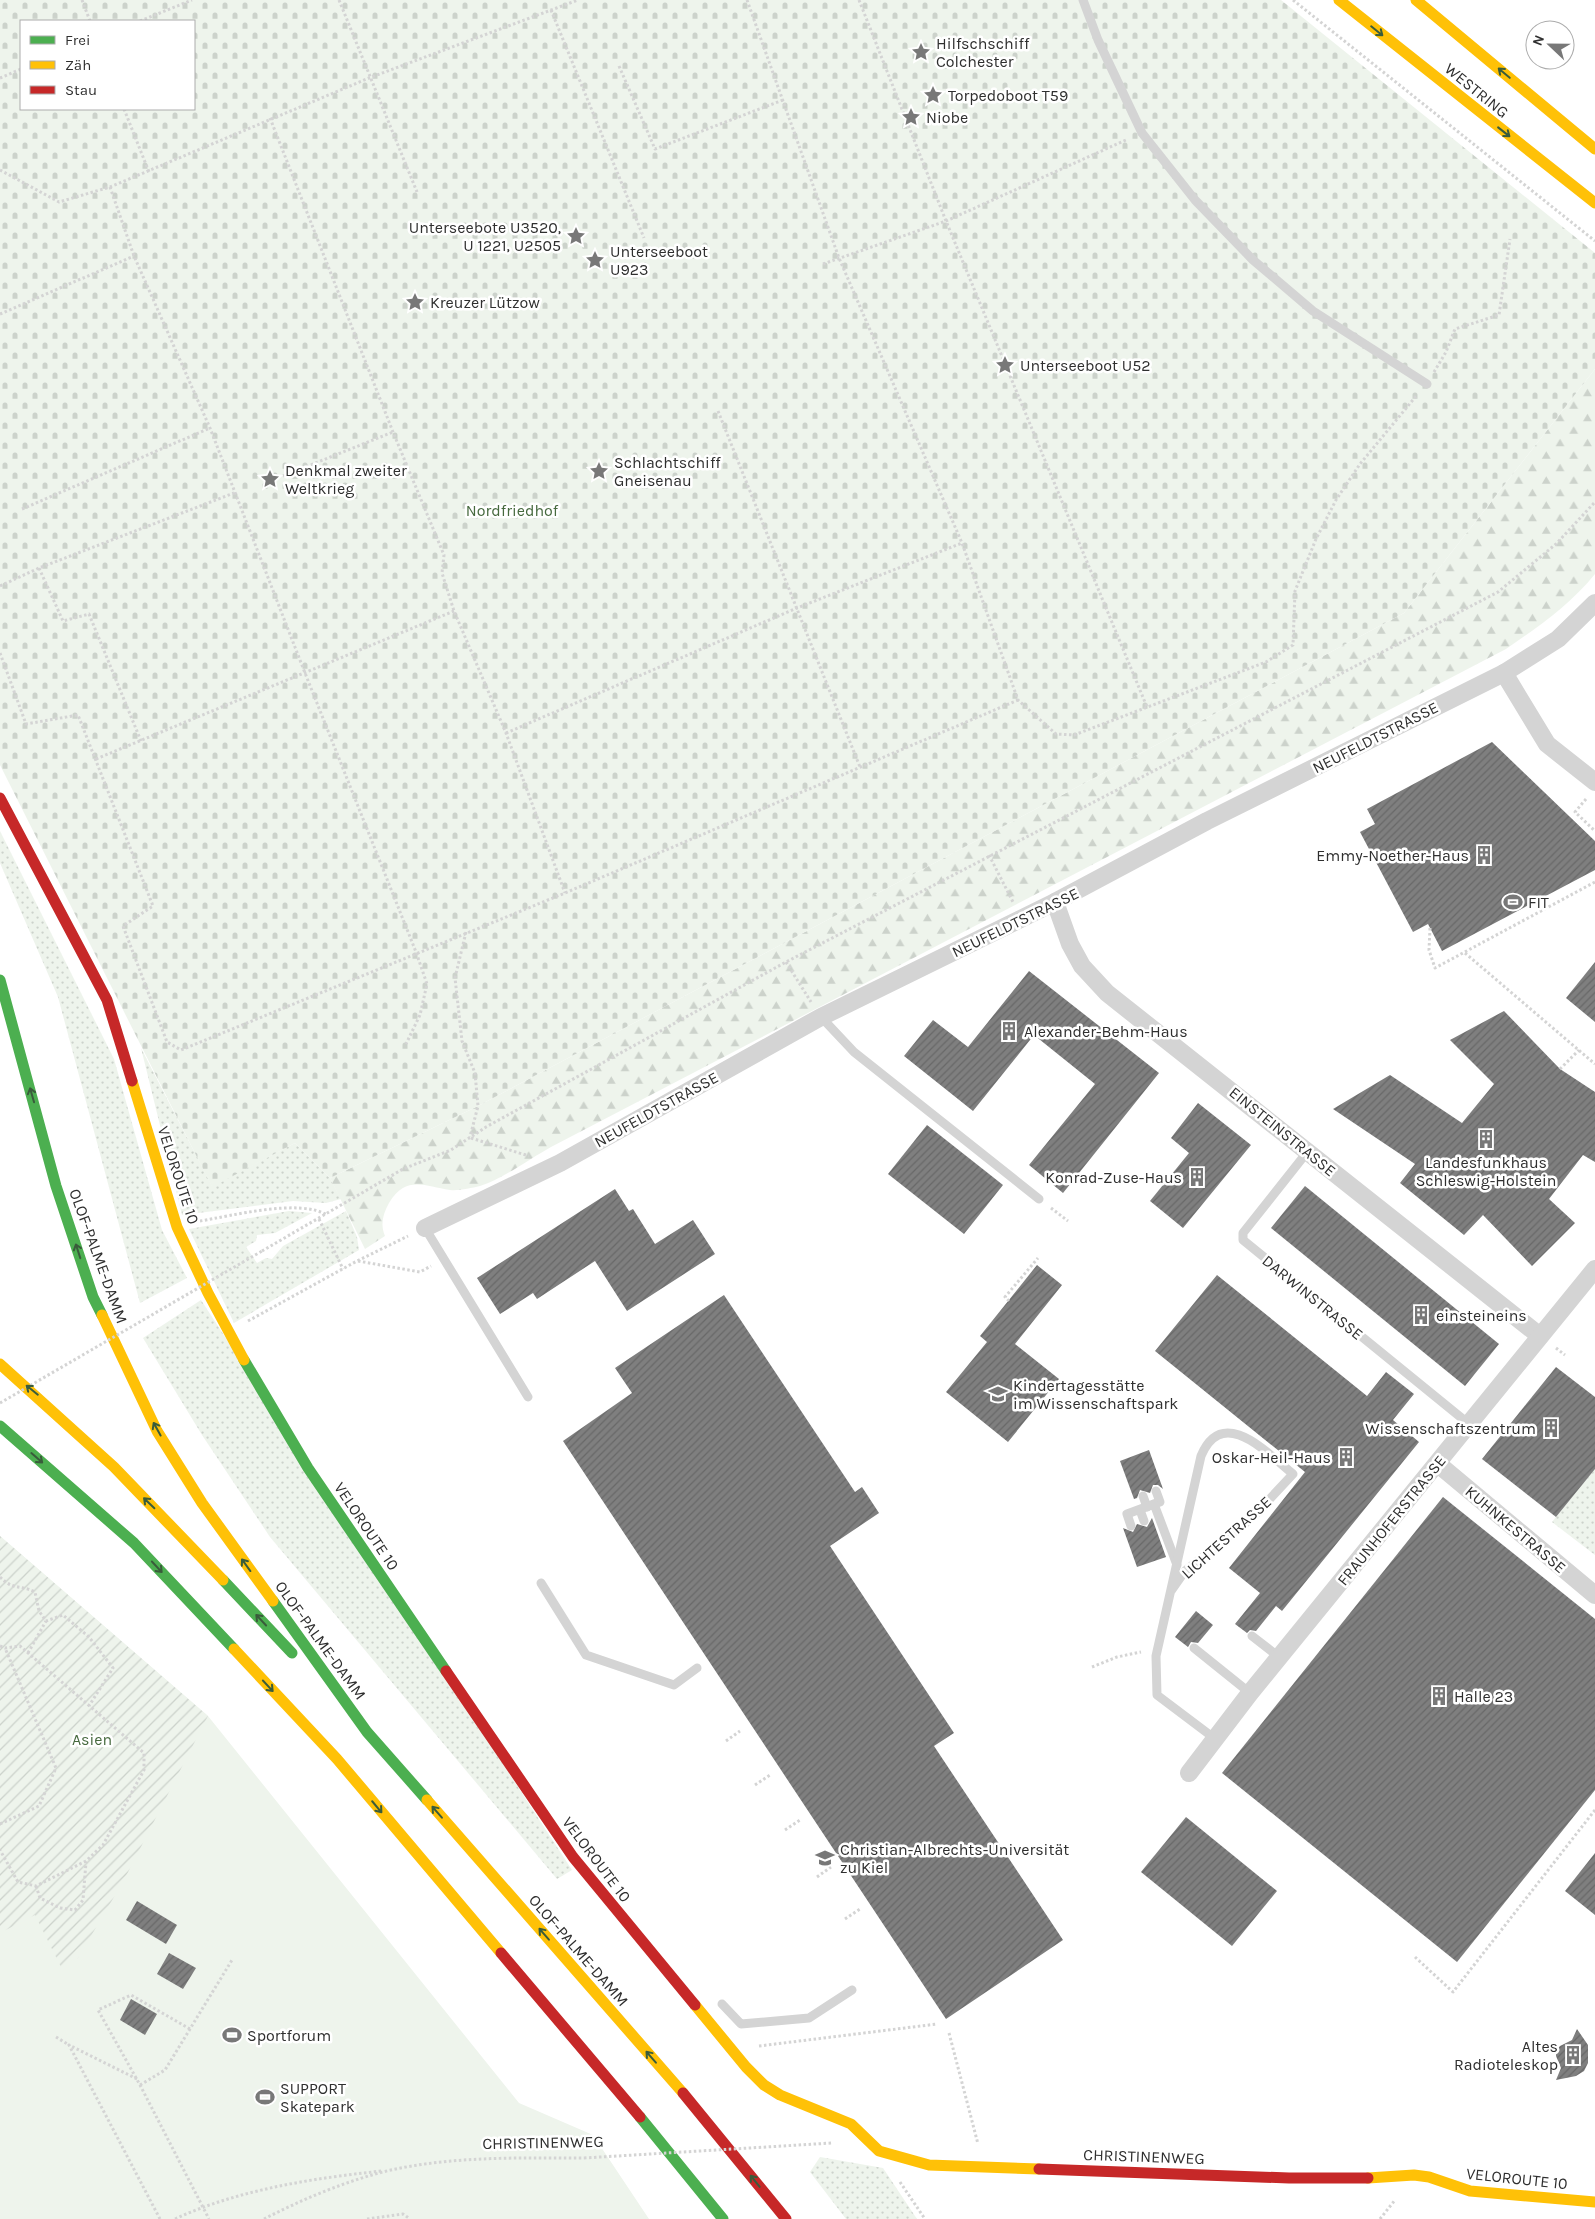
<svg xmlns="http://www.w3.org/2000/svg" width="1595" height="2219" viewBox="0 0 1595 2219" font-family="Karla,sans-serif">
<style>
.grass{fill:url(#grass-dots)}
.forest{fill:url(#forest-firs)}
.cemetery{fill:url(#cemetery-stones);fill-rule:evenodd}
.park{fill:#eef4ec}
.garden{fill:url(#garden-furrows)}
.building{fill:url(#building-hatch)}
.lines{fill:none;stroke-linecap:round;stroke-linejoin:round}
.path{stroke:#d4d4d4;stroke-width:3;stroke-dasharray:2.5 2.5;stroke-linecap:butt}
.lane{stroke:#d4d4d4;stroke-width:9}
.street{stroke:#d4d4d4;stroke-width:18}
.fast{stroke:#4caf50;stroke-width:11}
.slow{stroke:#ffc107;stroke-width:11}
.jam{stroke:#c62828;stroke-width:11}
.path-bridge{stroke:#d4d4d4;stroke-width:3;stroke-dasharray:2.5 2.5;stroke-linecap:butt}
.oneway{stroke:#395c3b}
.labels{text-anchor:middle;stroke-width:5;stroke-linejoin:round;paint-order:stroke}
.poi-label{font-size:16px;fill:#2f2f2f;stroke:#fff;text-anchor:start}
.street-label{font-size:16px;fill:#2f2f2f;stroke:#fff}
.park-label{font-size:16px;fill:#46693e;stroke:#fff}
</style>
<defs>
<pattern id="grass-dots" width="8" height="8" patternUnits="userSpaceOnUse" patternTransform="scale(1.25)"><rect width="8" height="8" fill="#eef4ec"/><path d="M2 2h.1M6 6h.1" fill="none" stroke="#ccd2cb" stroke-width="1.8" stroke-linecap="round"/></pattern>
<pattern id="forest-firs" width="22" height="20" patternUnits="userSpaceOnUse" patternTransform="scale(1.25)"><rect width="22" height="20" fill="#eef4ec"/><path d="M5 1l3.5 6h-7zM16 11l3.5 6h-7z" fill="#ccd2cb"/></pattern>
<pattern id="cemetery-stones" width="16" height="16" patternUnits="userSpaceOnUse" patternTransform="scale(1.25)"><rect width="16" height="16" fill="#eef4ec"/><path d="M2 7V4a2 2 0 0 1 4 0v3zM10 15v-3a2 2 0 0 1 4 0v3z" fill="#ccd2cb"/></pattern>
<pattern id="garden-furrows" width="10" height="10" patternUnits="userSpaceOnUse" patternTransform="scale(1.25)"><rect width="10" height="10" fill="#eef4ec"/><path d="M-1 1l2-2M0 10L10 0M9 11l2-2" fill="none" stroke="#ccd2cb"/></pattern>
<pattern id="building-hatch" width="6" height="6" patternUnits="userSpaceOnUse" patternTransform="scale(1.25)"><rect width="6" height="6" fill="#7f7f7f"/><path d="M-1 1l2-2M0 6l6-6M5 7l2-2" fill="none" stroke="#686868"/></pattern>
</defs>
<rect width="100%" height="100%" fill="#fff"/>
<g class="grass">
<polygon points="0,831 114,1059 162,1230 187,1278 140,1303 58,997 0,863"/>
<polygon points="141,1048 212,1186 295,1143 330,1178 341,1199 326,1203 293,1201 182,1215"/>
<polygon points="289,1211 312,1213 275,1233 257,1235 256,1241 246,1247 257,1263 266,1258 272,1259 283,1246 346,1211 357,1237 359,1250 234,1323 189,1229"/>
<polygon points="201,1300 572,1870 557,1879 270,1537 202,1435 143,1338"/>
<polygon points="1595,1469 1595,1555 1552,1522"/>
<polygon points="820,2157 883,2168 917,2219 846,2219 810,2172"/>
</g>
<path class="forest" d="M1595,369v205c-25,31 -57,53 -89,75l-955,498c-20,11 -50,33 -71,39 -9,2 -21,5 -30,4 -26,-4 -44,-15 -61,13 -6,11 -9,21 -4,33l-20,13 -35,-71 148,-72 926,-493z"/>
<path class="cemetery" d="M0,0h1281l314,253v116l-191,244 -926,493 -148,72 -35,-35 -83,44 -212,-422zM21,21h173v88h-173z"/>
<polygon class="park" points="0,1536 208,1716 519,2103 593,2135 649,2219 0,2219"/>
<polygon class="garden" points="0,1536 208,1716 124,1880 78,1958 61,1967 35,1915 0,1933"/>
<g class="building">
<polygon points="1492,742 1595,841 1595,870 1442,951 1428,924 1413,932 1360,832 1375,824 1367,809"/>
<polygon points="1595,962 1595,1022 1566,998"/>
<polygon points="1029,971 1159,1073 1063,1193 1029,1165 1095,1084 1034,1035 973,1111 904,1056 933,1020 968,1047"/>
<polygon points="1504,1011 1560,1069 1595,1092 1595,1162 1583,1155 1549,1199 1575,1223 1532,1266 1483,1215 1464,1235 1400,1183 1415,1164 1333,1109 1390,1075 1462,1123 1494,1084 1450,1040"/>
<polygon points="1198,1103 1251,1145 1183,1228 1150,1201 1189,1153 1171,1138"/>
<polygon points="927,1125 1003,1185 964,1234 888,1174"/>
<polygon points="1305,1186 1499,1344 1465,1386 1271,1228"/>
<polygon points="615,1189 629,1211 633,1209 655,1244 693,1220 715,1254 627,1311 595,1261 537,1299 533,1293 500,1314 477,1278"/>
<polygon points="1037,1265 1062,1285 1015,1344 1059,1379 1008,1442 946,1392 987,1342 980,1336"/>
<polygon points="1217,1275 1367,1396 1386,1372 1414,1394 1393,1420 1419,1442 1282,1611 1276,1606 1256,1631 1250,1630 1247,1633 1235,1624 1260,1593 1229,1568 1305,1472 1155,1351"/>
<polygon points="724,1295 855,1492 862,1487 879,1513 830,1546 954,1733 934,1746 1063,1940 946,2019 563,1441 632,1393 615,1368"/>
<polygon points="1556,1367 1595,1397 1595,1469 1556,1517 1482,1459"/>
<polygon points="1149,1450 1163,1489 1158,1485 1153,1485 1150,1493 1140,1490 1137,1498 1134,1499 1120,1461"/>
<polygon points="1443,1497 1595,1619 1595,1790 1457,1962 1222,1773"/>
<polygon points="1152,1518 1166,1557 1137,1567 1123,1528 1133,1532 1137,1524 1147,1527"/>
<polygon points="1196,1611 1213,1625 1198,1643 1191,1642 1188,1647 1175,1637"/>
<polygon points="1186,1817 1277,1891 1232,1946 1141,1872"/>
<polygon points="1595,1853 1595,1915 1565,1891"/>
<polygon points="137,1901 177,1925 166,1944 126,1920"/>
<polygon points="169,1953 196,1968 183,1989 157,1974"/>
<polygon points="131,1999 157,2014 145,2035 120,2020"/>
<polygon points="1577,2029 1588,2045 1588,2063 1584,2071 1576,2076 1556,2080 1561,2068 1556,2056 1556,2050 1560,2046 1572,2040"/>
</g>
<g class="lines">
<g class="path">
<polyline points="82,0 90,21"/>
<polyline points="339,0 417,192"/>
<polyline points="747,0 839,258 962,543 1018,700 1056,734 1074,735 1266,662 1293,645 1295,591 1316,539 1336,500 1360,464 1417,395"/>
<polyline points="859,0 946,221 1147,707"/>
<polyline points="1293,0 1595,241"/>
<polyline points="551,10 644,238"/>
<polyline points="140,21 192,0"/>
<polyline points="619,66 655,149 783,100"/>
<polyline points="0,78 21,69"/>
<polyline points="124,109 149,172"/>
<polyline points="270,118 393,432 444,555 442,573 454,611 506,733 565,893"/>
<polyline points="0,170 59,202 110,187 369,78 578,0"/>
<polyline points="110,187 134,256 210,428 305,673 416,952 427,984 420,1015 406,1044"/>
<polyline points="823,264 946,221 1128,139"/>
<polyline points="0,314 134,256"/>
<polyline points="1434,372 1446,352 1455,329 1499,315 1510,239"/>
<polyline points="718,411 860,767"/>
<polyline points="283,476 393,432"/>
<polyline points="22,509 210,428"/>
<polyline points="39,568 63,621 89,614 141,741"/>
<polyline points="0,586 39,568 234,493"/>
<polyline points="0,653 26,724 78,715 153,906 123,926 167,1042 181,1050 565,893 1018,700"/>
<polyline points="506,733 797,608 962,543"/>
<polyline points="96,759 454,611"/>
<polyline points="1586,799 1575,812 1595,831"/>
<polyline points="989,855 1013,902"/>
<polyline points="1430,928 1429,950 1435,968 1595,882"/>
<polyline points="466,932 455,978 462,1041 475,1073 478,1106 470,1137"/>
<polyline points="1465,953 1595,1064"/>
<polyline points="786,962 811,1002"/>
<polyline points="1560,1069 1579,1050"/>
<polyline points="471,1138 529,1156"/>
<polyline points="1051,1208 1068,1221"/>
<polyline points="319,1219 343,1269"/>
<path d="M200,1221c31,-5 100,-23 127,-6"/>
<polyline points="262,1251 403,1169 451,1150 486,1127 786,962 1498,592 1556,544 1595,502"/>
<polyline points="358,1261 420,1272 431,1266"/>
<polyline points="1009,1301 1005,1297 1038,1258"/>
<polyline points="248,1321 357,1261 408,1236"/>
<polyline points="1556,1348 1565,1355"/>
<path d="M0,1577c14,14 19,7 35,15l4,19 7,10 17,-6 26,22 24,31 -24,38"/>
<polyline points="0,1646 5,1648 20,1646 144,1753 144,1770 103,1845 86,1861 36,1886 18,1882 0,1850"/>
<polyline points="28,1653 46,1621"/>
<polyline points="1092,1667 1117,1657 1141,1652"/>
<polyline points="726,1741 740,1731"/>
<polyline points="755,1785 770,1775"/>
<polyline points="0,1824 39,1806 56,1768 5,1648"/>
<polyline points="785,1830 800,1820"/>
<polyline points="817,1877 831,1867"/>
<polyline points="36,1886 40,1898 60,1908 75,1910 83,1900 86,1862"/>
<polyline points="845,1919 860,1909"/>
<polyline points="1415,1957 1453,1992 1595,1810"/>
<polyline points="190,2029 131,1995 98,2010 140,2085 209,2219"/>
<polyline points="949,2033 978,2144"/>
<polyline points="56,2037 69,2045"/>
<polyline points="759,2046 937,2024"/>
<polyline points="137,2079 69,2045 160,2219"/>
<polyline points="140,2085 165,2070 232,1960"/>
<polyline points="900,2182 925,2219"/>
<path d="M175,2219c62,-29 139,-41 207,-48"/>
<path d="M264,2219c39,-20 84,-39 127,-49 64,-14 129,-12 193,-12"/>
<polyline points="367,2219 403,2214 410,2219"/>
<polyline points="1380,2219 1395,2200"/>
</g>
<g class="lane">
<polyline points="1083,0 1098,40 1142,133 1195,200 1253,260 1313,311 1427,384"/>
<polyline points="821,1017 854,1052 1039,1199"/>
<polyline points="1308,1151 1243,1233 1243,1240 1469,1424"/>
<polyline points="425,1228 528,1397"/>
<polyline points="1143,1496 1147,1507"/>
<polyline points="1154,1504 1160,1502 1156,1491"/>
<polyline points="1140,1510 1144,1521"/>
<polyline points="1131,1526 1127,1514 1154,1504 1177,1565"/>
<polyline points="541,1583 586,1655 674,1685 697,1668"/>
<path d="M1171,1591l14,-20 67,-53 41,-44c-25,-20 -70,-70 -92,-18l-45,200 1,39 57,43"/>
<polyline points="1252,1636 1279,1657"/>
<polyline points="1194,1648 1250,1693"/>
<polyline points="722,2004 741,2024 809,2018 852,1990"/>
</g>
<g class="street">
<polyline points="1504,673 1547,744 1595,782"/>
<polyline points="1055,902 1070,944 1082,966 1107,993 1540,1336"/>
<polyline points="425,1228 560,1163 821,1017 1055,902 1207,821 1504,673 1558,639 1595,603"/>
<polyline points="1438,1464 1595,1595"/>
<polyline points="1189,1773 1250,1693 1595,1269"/>
</g>
<g class="fast">
<polyline points="0,980 56,1186 93,1297 102,1315"/>
<polyline points="244,1360 308,1468 446,1671"/>
<polyline points="0,1426 134,1543 234,1649"/>
<polyline points="223,1580 292,1653"/>
<polyline points="273,1601 367,1732 427,1800"/>
<polyline points="640,2117 723,2219"/>
</g>
<g class="slow">
<polyline points="1339,0 1595,203"/>
<polyline points="1416,0 1595,149"/>
<polyline points="132,1081 177,1227 208,1293 244,1360"/>
<polyline points="102,1315 157,1431 202,1503 273,1601"/>
<polyline points="0,1364 114,1467 223,1580"/>
<polyline points="234,1649 337,1759 501,1953"/>
<polyline points="427,1800 683,2093"/>
<polyline points="695,2005 746,2067 764,2085 780,2095 851,2124 879,2151 929,2165 1039,2169"/>
<polyline points="1368,2178 1414,2175 1429,2177 1470,2191 1595,2202"/>
</g>
<g class="jam">
<polyline points="0,798 107,1000 132,1081"/>
<polyline points="446,1671 573,1857 695,2005"/>
<polyline points="501,1953 640,2117"/>
<polyline points="683,2093 786,2219"/>
<polyline points="1039,2169 1289,2178 1368,2178"/>
</g>
<g class="path-bridge">
<polyline points="0,1403 262,1251"/>
<polyline points="584,2158 832,2143"/>
</g>
</g>
<defs><path id="oneway-shaft" d="M-6 0H5M1.5-3L5.5 0L1.5 3" fill="none" stroke-width="1.6" stroke-linecap="round" stroke-linejoin="round" transform="scale(1.25)"/></defs>
<g class="oneway">
<use href="#oneway-shaft" transform="translate(1377 31) rotate(39)"/>
<use href="#oneway-shaft" transform="translate(1504 73) rotate(-140)"/>
<use href="#oneway-shaft" transform="translate(1504 132) rotate(38)"/>
<use href="#oneway-shaft" transform="translate(32 1095) rotate(-106)"/>
<use href="#oneway-shaft" transform="translate(78 1251) rotate(-108)"/>
<use href="#oneway-shaft" transform="translate(32 1390) rotate(-141)"/>
<use href="#oneway-shaft" transform="translate(157 1429) rotate(-119)"/>
<use href="#oneway-shaft" transform="translate(37 1458) rotate(41)"/>
<use href="#oneway-shaft" transform="translate(149 1503) rotate(-136)"/>
<use href="#oneway-shaft" transform="translate(246 1565) rotate(-126)"/>
<use href="#oneway-shaft" transform="translate(157 1567) rotate(47)"/>
<use href="#oneway-shaft" transform="translate(261 1620) rotate(-133)"/>
<use href="#oneway-shaft" transform="translate(268 1686) rotate(47)"/>
<use href="#oneway-shaft" transform="translate(377 1807) rotate(50)"/>
<use href="#oneway-shaft" transform="translate(437 1812) rotate(-131)"/>
<use href="#oneway-shaft" transform="translate(544 1934) rotate(-131)"/>
<use href="#oneway-shaft" transform="translate(651 2057) rotate(-131)"/>
<use href="#oneway-shaft" transform="translate(755 2181) rotate(-129)"/>
</g>
<defs>
<g id="sight-bare" transform="scale(1.5)"><path d="M0-6L1.8-2.2L6-1.7L2.9 1.2L3.7 5.4L0 3.3L-3.7 5.4L-2.9 1.2L-6-1.7L-1.8-2.2Z" fill="#787878" stroke="#fff" stroke-width="2.5" paint-order="stroke"/></g>
<g id="building-bare" transform="scale(1.5)"><path d="M-4-6H4V6H1V3H-1V6H-4ZM-2.5-4.3h1.7v1.8h-1.7ZM.8-4.3h1.7v1.8H.8ZM-2.5-1h1.7V.8h-1.7ZM.8-1h1.7V.8H.8Z" fill="#787878" stroke="#fff" stroke-width="2.5" paint-order="stroke"/></g>
<g id="stadium-bare" transform="scale(1.5)"><path d="M0-5a6.5 5 0 1 0 0 10a6.5 5 0 1 0 0-10ZM-3.5-1.8h7v3.6h-7Z" fill="#787878" stroke="#fff" stroke-width="2.5" paint-order="stroke"/></g>
<g id="school-bare" transform="scale(1.5)"><path d="M0-5L7-2L0 1L-7-2ZM-4 1L0 2.5L4 1V4Q0 6-4 4Z" fill="#787878" stroke="#fff" stroke-width="2.5" paint-order="stroke"/></g>
<g id="university-bare" transform="scale(1.5)"><path d="M0-5L7-2L0 1L-7-2ZM-4 1L0 2.5L4 1V4Q0 6-4 4Z" fill="#787878" stroke="#fff" stroke-width="2.5" paint-order="stroke"/></g>
</defs>
<g fill-rule="evenodd">
<use href="#sight-bare" x="921" y="52"/>
<use href="#sight-bare" x="933" y="95"/>
<use href="#sight-bare" x="911" y="117"/>
<use href="#sight-bare" x="576" y="236"/>
<use href="#sight-bare" x="595" y="260"/>
<use href="#sight-bare" x="415" y="302"/>
<use href="#sight-bare" x="1005" y="365"/>
<use href="#sight-bare" x="599" y="471"/>
<use href="#sight-bare" x="270" y="479"/>
<use href="#building-bare" x="1484" y="855"/>
<use href="#stadium-bare" x="1513" y="902"/>
<use href="#building-bare" x="1009" y="1031"/>
<use href="#building-bare" x="1486" y="1139"/>
<use href="#building-bare" x="1197" y="1177"/>
<use href="#building-bare" x="1421" y="1315"/>
<use href="#school-bare" x="998" y="1394"/>
<use href="#building-bare" x="1551" y="1428"/>
<use href="#building-bare" x="1346" y="1457"/>
<use href="#building-bare" x="1439" y="1696"/>
<use href="#university-bare" x="825" y="1858"/>
<use href="#stadium-bare" x="232" y="2035"/>
<use href="#building-bare" x="1573" y="2055"/>
<use href="#stadium-bare" x="265" y="2097"/>
</g>
<g class="labels">
<g class="poi-label">
<text x="936" y="49">Hilfschschiff<tspan x="936" dy="18">Colchester</tspan></text>
<text x="948" y="101">Torpedoboot T59</text>
<text x="926" y="123">Niobe</text>
<text x="561" y="233" text-anchor="end">Unterseebote U3520,<tspan x="561" dy="18">U 1221, U2505</tspan></text>
<text x="610" y="257">Unterseeboot<tspan x="610" dy="18">U923</tspan></text>
<text x="430" y="308">Kreuzer Lützow</text>
<text x="1020" y="371">Unterseeboot U52</text>
<text x="614" y="468">Schlachtschiff<tspan x="614" dy="18">Gneisenau</tspan></text>
<text x="285" y="476">Denkmal zweiter<tspan x="285" dy="18">Weltkrieg</tspan></text>
<text x="1469" y="861" text-anchor="end">Emmy-Noether-Haus</text>
<text x="1528" y="908">FIT</text>
<text x="1024" y="1037">Alexander-Behm-Haus</text>
<text x="1486" y="1168" text-anchor="middle">Landesfunkhaus<tspan x="1486" dy="18">Schleswig-Holstein</tspan></text>
<text x="1182" y="1183" text-anchor="end">Konrad-Zuse-Haus</text>
<text x="1436" y="1321">einsteineins</text>
<text x="1013" y="1391">Kindertagesstätte<tspan x="1013" dy="18">im Wissenschaftspark</tspan></text>
<text x="1536" y="1434" text-anchor="end">Wissenschaftszentrum</text>
<text x="1331" y="1463" text-anchor="end">Oskar-Heil-Haus</text>
<text x="1454" y="1702">Halle 23</text>
<text x="840" y="1855">Christian-Albrechts-Universität<tspan x="840" dy="18">zu Kiel</tspan></text>
<text x="247" y="2041">Sportforum</text>
<text x="1558" y="2052" text-anchor="end">Altes<tspan x="1558" dy="18">Radioteleskop</tspan></text>
<text x="280" y="2094">SUPPORT<tspan x="280" dy="18">Skatepark</tspan></text>
</g>
<g class="street-label">
<text transform="translate(1477 90) rotate(39)" y="6">WESTRING</text>
<text transform="translate(1375 737) rotate(-27)" y="6">NEUFELDTSTRASSE</text>
<text transform="translate(1015 922) rotate(-26)" y="6">NEUFELDTSTRASSE</text>
<text transform="translate(656 1109) rotate(-29)" y="6">NEUFELDTSTRASSE</text>
<text transform="translate(1283 1131) rotate(39)" y="6">EINSTEINSTRASSE</text>
<text transform="translate(179 1175) rotate(72)" y="6">VELOROUTE 10</text>
<text transform="translate(99 1256) rotate(70)" y="6">OLOF-PALME-DAMM</text>
<text transform="translate(1313 1297) rotate(39)" y="6">DARWINSTRASSE</text>
<text transform="translate(1391 1520) rotate(-51)" y="6">FRAUNHOFERSTRASSE</text>
<text transform="translate(367 1526) rotate(56)" y="6">VELOROUTE 10</text>
<text transform="translate(1516 1529) rotate(40)" y="6">KUHNKESTRASSE</text>
<text transform="translate(1226 1537) rotate(-42)" y="6">LICHTESTRASSE</text>
<text transform="translate(321 1640) rotate(54)" y="6">OLOF-PALME-DAMM</text>
<text transform="translate(597 1859) rotate(53)" y="6">VELOROUTE 10</text>
<text transform="translate(579 1950) rotate(49)" y="6">OLOF-PALME-DAMM</text>
<text transform="translate(543 2142) rotate(-1)" y="6">CHRISTINENWEG</text>
<text transform="translate(1144 2156) rotate(2)" y="6">CHRISTINENWEG</text>
<text transform="translate(1517 2178) rotate(6)" y="6">VELOROUTE 10</text>
</g>
<g class="park-label">
<text x="512" y="516">Nordfriedhof</text>
<text x="92" y="1745">Asien</text>
</g>
</g>
<rect x="20" y="20" width="175" height="90" fill="#ffffff" stroke="#acacac"/>
<rect x="30" y="36" width="25" height="8" fill="#4caf50" stroke="#acacac"/>
<text x="65" y="45" font-size="15" fill="#2f2f2f">Frei</text>
<rect x="30" y="61" width="25" height="8" fill="#ffc107" stroke="#acacac"/>
<text x="65" y="70" font-size="15" fill="#2f2f2f">Zäh</text>
<rect x="30" y="86" width="25" height="8" fill="#c62828" stroke="#acacac"/>
<text x="65" y="95" font-size="15" fill="#2f2f2f">Stau</text>
<g transform="translate(1550 45) rotate(292)"><circle r="24" fill="#ffffff" stroke="#acacac"/>
<path d="M0-4L9 19L0 12L-9 19Z" fill="#787878"/>
<text y="-8" font-size="14" font-weight="bold" text-anchor="middle" fill="#2f2f2f">N</text>
</g>
</svg>
